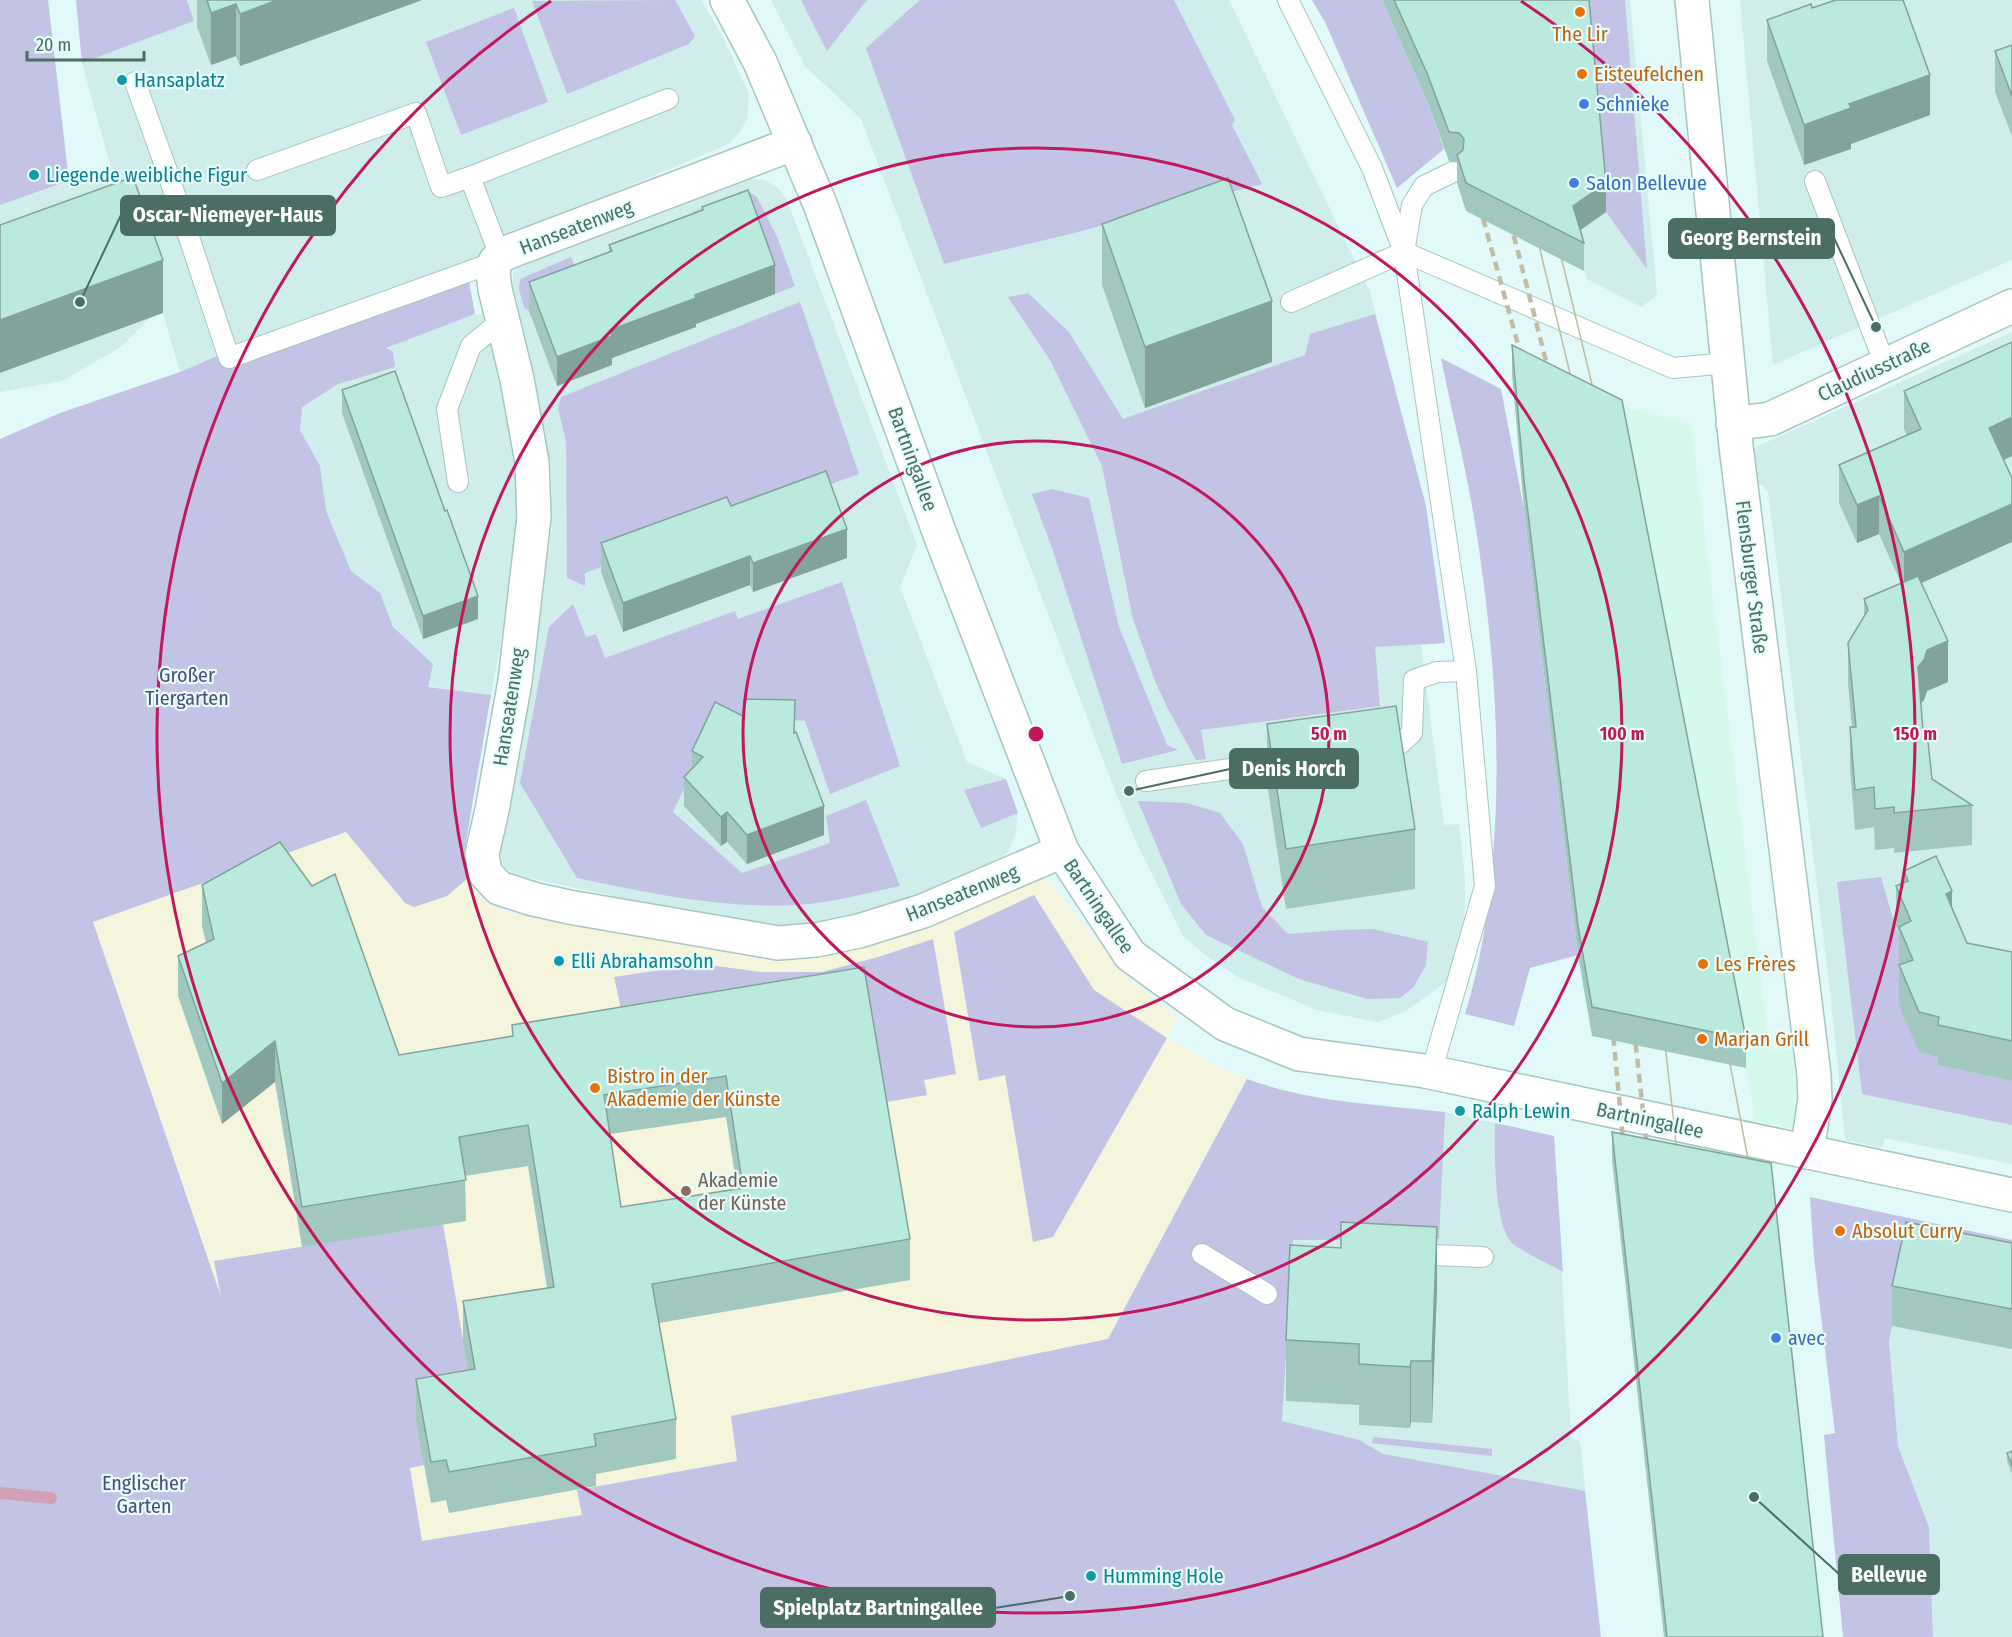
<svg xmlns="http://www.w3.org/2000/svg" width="2012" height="1637" viewBox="0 0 2012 1637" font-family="'Fira Sans Condensed',sans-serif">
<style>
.residential{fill:#cfedea}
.commercial{fill:#d6f9ed}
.education{fill:#f5f5de}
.green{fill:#c2c3e5}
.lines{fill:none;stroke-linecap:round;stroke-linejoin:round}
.stream{stroke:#d19fb8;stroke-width:12}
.service-casing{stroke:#a7c6c0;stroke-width:22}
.minor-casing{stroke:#a7c6c0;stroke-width:36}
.service{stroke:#fff;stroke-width:20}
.minor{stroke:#fff;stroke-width:33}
.tram{stroke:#c1bda2;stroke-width:1.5}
.rail{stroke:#c1bda2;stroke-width:4.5;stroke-dasharray:9 6;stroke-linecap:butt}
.wall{fill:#a0c8bf;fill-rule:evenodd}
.shaded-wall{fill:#82a39b}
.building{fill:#bae9de;stroke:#82a39b;stroke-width:1.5;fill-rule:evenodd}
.ring{fill:none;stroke:#c2185b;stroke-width:3}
.food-dot{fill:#e8710a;stroke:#e7fdfc;stroke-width:2}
.culture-dot{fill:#0f9aa8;stroke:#e7fdfc;stroke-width:2}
.shop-dot{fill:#3f7fe0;stroke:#e7fdfc;stroke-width:2}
.education-dot{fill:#8d6e63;stroke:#e7fdfc;stroke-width:2}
.labels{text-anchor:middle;stroke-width:4.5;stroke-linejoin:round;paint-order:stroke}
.food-label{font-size:20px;fill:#c56008;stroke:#e7fdfc;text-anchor:start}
.culture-label{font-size:20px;fill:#0d838f;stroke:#e7fdfc;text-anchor:start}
.shop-label{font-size:20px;fill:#366cbe;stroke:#e7fdfc;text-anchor:start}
.street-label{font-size:20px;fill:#4b6e64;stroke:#e7fdfc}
.park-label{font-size:20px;fill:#4d4a7e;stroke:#e7fdfc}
.education-label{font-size:20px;fill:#785e54;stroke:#e7fdfc;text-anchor:start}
.centre{fill:#c2185b;stroke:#e7fdfc;stroke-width:3}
.ring-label{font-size:18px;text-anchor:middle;font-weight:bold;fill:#c2185b;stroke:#e7fdfc;stroke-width:4.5;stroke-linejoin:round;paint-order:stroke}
.leader{fill:none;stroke:#4b6e64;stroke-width:2}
.callout-dot{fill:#4b6e64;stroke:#e7fdfc;stroke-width:2}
.callout{fill:#4b6e64;stroke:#4b6e64;stroke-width:2}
.callout-label{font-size:21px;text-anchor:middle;font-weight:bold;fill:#fff}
</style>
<rect width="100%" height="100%" fill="#e1f9f9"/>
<g class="residential">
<polygon points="187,0 701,0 722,35 749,94 747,119 740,132 729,144 506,238 484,280 469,282 410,302 272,332 180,372 163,313 151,317 121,347 62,381 0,392 0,205 111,168 82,63 194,21"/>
<polygon points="771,0 1229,0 1370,292 1426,506 1445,643 1421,645 1444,825 1459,824 1465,879 1465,906 1462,934 1456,959 1446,982 1406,1011 1378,1022 1317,1010 1238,977 1208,957 1183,936 1138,846 1115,791 861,119 805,66"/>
<polygon points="1486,0 1630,0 1657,295 1641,307 1587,279 1578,251"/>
<polygon points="1740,0 2012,0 2012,260 1773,365"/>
<polygon points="741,177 765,180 778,188 787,200 917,545 900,587 967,762 1006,779 1018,813 1016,832 1008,852 991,866 900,902 869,911 827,921 784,925 757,925 712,917 515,875 504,867 498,842 524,706 552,528 551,469 522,332 513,283 513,272 525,263"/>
<polygon points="475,314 489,316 521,472 523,517 491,695 384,680 274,391"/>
<polygon points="2012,332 2012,1164 1885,1138 1883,1148 1845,1140 1831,999 1768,491 1753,478 1749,450"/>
<polygon points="1315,1098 1444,1112 1554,1136 1571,1438 1580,1441 1599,1622 1140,1417"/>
<polygon points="2012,1240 2012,1637 1933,1637 1929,1527 1898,1446 1889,1341 1892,1326"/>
</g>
<polygon class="commercial" points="1617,405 1691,423 1770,1052 1793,1050 1801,1130 1756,1121"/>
<polygon class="education" points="347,832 405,903 447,896 467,879 481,898 504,911 758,958 800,959 844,952 938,923 1026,882 1041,877 1046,878 1128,978 1178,1017 1167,1038 1222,1069 1247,1077 1108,1339 731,1416 738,1461 577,1490 582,1515 422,1541 224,1304 92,919"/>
<g class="green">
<polygon points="0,0 48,0 69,181 0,205"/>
<polygon points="76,0 187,0 194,21 82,63"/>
<polygon points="675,0 695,36 689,44 567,94 532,1"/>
<polygon points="801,0 867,0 827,51"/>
<polygon points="920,0 1174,0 1235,120 1232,125 1262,184 1066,235 944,264 866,48"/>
<polygon points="1312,0 1382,0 1427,101 1444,149 1397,188 1326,24"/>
<polygon points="1586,0 1625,0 1647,269 1606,212"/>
<polygon points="514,8 548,102 461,135 426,42"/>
<polygon points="746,190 757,197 778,239 795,286 775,294 702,236 693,212"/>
<polygon points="571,257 585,290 529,311 524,308 519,289 520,279"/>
<path d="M469,282l6,32 -89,34 7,4 2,15 -57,17 -36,23 -2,23 20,36 6,45 25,60 29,22 13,34 40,37 -5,23 63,8 -28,164 4,20 -20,17 -33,11 -9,-4 -59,-71 -253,90 128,375 -7,-36 229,-37 24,139 26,-3 -68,105 -15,3 12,73 160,-26 -5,-25 160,-29 -6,-45 377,-77 139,-260c63,23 131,26 198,33l-6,127 -146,1 -11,181 77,19 24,14 202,37 16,146h-1601v-1198l60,-26 120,-41 92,-40 138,-30z"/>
<polygon points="1028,293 1069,332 1123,419 1305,355 1310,334 1375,314 1426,506 1445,643 1375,647 1380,706 1201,730 1206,759 1196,760 1168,709 1155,681 1133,619 1102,466 1050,360 1008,297"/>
<polygon points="800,302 859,474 585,573 585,586 567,578 566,442 558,408 561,397"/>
<path d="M1441,358l60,31 23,120 54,446 -48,13 -16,58 -49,-12c15,-48 23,-98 27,-147 11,-116 1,-230 -17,-344 -9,-55 -23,-110 -34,-165z"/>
<polygon points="1052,489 1089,498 1119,627 1167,745 1178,750 1122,764 1053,551 1032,494"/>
<path d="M842,582l58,184 -70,28 -25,-73 -86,-7 -46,98 69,61 88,-30 -4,-27 40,-16 34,86c-34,7 -69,17 -104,19 -74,4 -147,-12 -219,-27l-57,-95 29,-156 24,-23 13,33 10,-3 9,24 130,-47 3,8z"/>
<polygon points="1006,779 1018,813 981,828 964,790"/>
<polygon points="1138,801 1187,803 1220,813 1243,844 1262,907 1288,934 1339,930 1373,929 1428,942 1426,965 1413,988 1400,998 1367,999 1299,979 1206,935 1181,904"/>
<polygon points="1881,877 1895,926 1911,961 1939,1057 1939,1065 2012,1081 2012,1125 1862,1094 1837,882"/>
<polygon points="1034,895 1094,990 1167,1038 1053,1237 1033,1242 1005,1075 979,1081 954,932"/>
<polygon points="933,939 956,1074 924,1080 927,1095 881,1103 629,1044 614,977 701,964 761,972 822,972 878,957"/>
<path d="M1495,1123l59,13 9,136c-10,-6 -46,-23 -52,-30 -18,-23 -16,-90 -16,-119z"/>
<polygon points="1810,1197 2012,1240 2012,1283 1906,1262 1889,1341 1898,1446 1929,1527 1933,1637 1843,1637 1824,1435 1835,1433 1814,1257"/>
<polygon points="1373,1437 1492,1449 1492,1456 1372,1443"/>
</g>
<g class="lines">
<polyline class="stream" points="0,1493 51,1498"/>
<g class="service-casing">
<g id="service">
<polyline points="1288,0 1372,168 1404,252 1466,671 1485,886 1431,1073"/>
<polyline points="135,82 166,168 229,358 495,262"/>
<polyline points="257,170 416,113 441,187 470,177"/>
<polyline points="1815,181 1885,365"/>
<polyline points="1404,252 1412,205 1424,186 1453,172"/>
<polyline points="500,256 470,177 668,99"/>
<polyline points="1291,302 1404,252 1673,368 1727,363"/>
<polyline points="458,482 447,409 471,346 502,320"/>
<polyline points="1378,746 1400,744 1412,733 1414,680 1437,672 1466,671"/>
<polyline points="1146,781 1292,760"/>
<polyline points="1202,1254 1267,1294"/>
<polyline points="1410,1254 1483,1257"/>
</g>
</g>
<g class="minor-casing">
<g id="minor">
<polyline points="727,0 760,62 820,204 941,537 1062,851 1130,955 1225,1024 1299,1054 1425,1071 2012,1195"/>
<polyline points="1692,0 1736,446 1814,1075 1815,1099 1807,1152"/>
<polyline points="795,143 511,251 500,256 495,262 493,272 495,289 517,379 532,462 534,517 515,681 492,810 482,854 485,873 499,888 533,899 569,907 778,943 816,940 859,931 923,911 1062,851"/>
<polyline points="1733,424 1770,419 2012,306"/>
</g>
</g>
<use href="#service" class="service"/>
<use href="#minor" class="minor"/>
<g class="tram">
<polyline points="1536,233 1574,390"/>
<polyline points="1558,244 1596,401"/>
<polyline points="1664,1035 1678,1160"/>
<polyline points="1727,1048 1751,1175"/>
</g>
<g class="rail">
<polyline points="1479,204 1524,366"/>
<polyline points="1510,221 1551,380"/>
<polyline points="1612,1022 1624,1151"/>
<polyline points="1634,1029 1648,1157"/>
</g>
</g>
<g class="wall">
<polygon points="197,0 422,0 240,66 236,56 211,65 197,27"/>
<polygon points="1382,0 1589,0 1606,212 1581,230 1584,243 1584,271 1466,211 1457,183 1457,162 1449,161 1427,101"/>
<polygon points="1812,8 1930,115 1851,144 1851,149 1804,165 1767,61 1767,20"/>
<polygon points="2012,45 2012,136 1995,92 1995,51"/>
<polygon points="702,207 775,294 696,324 696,327 612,358 612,365 557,386 529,311 529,282 609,252 609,245 702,210"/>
<polygon points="1102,224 1272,362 1145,408 1102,285"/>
<polygon points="2012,342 2012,456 2004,460 1921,583 1948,682 1927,691 1924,700 1921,704 1923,730 1932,779 1972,805 1972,845 1894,853 1894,848 1875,850 1874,827 1855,830 1850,767 1850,727 1852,727 1848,683 1848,643 1864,618 1864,599 1901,583 1879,534 1857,543 1839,503 1839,465 1907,435 1904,429 1904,391"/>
<polygon points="1512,345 1746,1039 1746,1068 1592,1036 1578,955 1524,509 1512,374"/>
<polygon points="342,390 478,619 423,639 342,413"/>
<polygon points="731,506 847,558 753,592 750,585 623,632 601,572 601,543"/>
<polygon points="743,716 795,733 824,835 747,864 727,842 721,846 684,806 684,777 692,769 692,751"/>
<polygon points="1267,724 1415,829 1415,889 1286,909 1267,783"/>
<polygon points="1904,871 1952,907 1967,943 2012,952 2012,1081 1938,1065 1938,1057 1919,1052 1899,1005 1899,933 1896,926 1896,886 1904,882"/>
<path d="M202,885l197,170 113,-19 352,-69 46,272v41l-251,43 17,96v40l-80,15v12l-147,27 -3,-13 -15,3 -15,-83v-41l52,-9 -5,-28v-41l84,-13 -19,-122 -63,10 1,45 -164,26 -27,-165 -53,42 -44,-128v-40l28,-13 -4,-17zM726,1117l11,72 -116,18 -11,-73z"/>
<polygon points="1612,1132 1823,1637 1664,1637 1612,1160"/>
<polygon points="2012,1243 2012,1349 1892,1326 1892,1286"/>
<polygon points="1437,1288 1432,1423 1411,1422 1410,1428 1359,1425 1359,1405 1286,1401 1286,1340"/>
<polygon points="2012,1451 2012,1474 2007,1461 2007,1453"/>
</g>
<g class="shaded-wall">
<polygon points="277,0 422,0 240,66 240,14"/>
<polygon points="236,4 236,56 211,65 211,13"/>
<polygon points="1930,75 1930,115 1851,144 1851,149 1804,165 1804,125 1849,104"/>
<polygon points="1606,183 1606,212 1573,235 1573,206"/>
<polygon points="163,260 163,313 0,373 0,320"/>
<polygon points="775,265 775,294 696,324 696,327 612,358 612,365 557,386 557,357 610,330 695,295"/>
<polygon points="1272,301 1272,362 1145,408 1145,347"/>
<polygon points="2012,417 2012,456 1989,466 1989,428"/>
<polygon points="1879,496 1879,534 1857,543 1857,505"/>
<polygon points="2012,504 2012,542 1904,591 1904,552"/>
<polygon points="847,529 847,558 753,592 753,563"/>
<polygon points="750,556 750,585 623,632 623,603"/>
<polygon points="478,596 478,619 423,639 423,616"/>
<polygon points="1948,641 1948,682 1927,691 1924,700 1918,707 1918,667 1927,650"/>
<polygon points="824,806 824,835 747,864 747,835"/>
<polygon points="727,812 727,842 721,846 721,817"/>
<polygon points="1952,891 1952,931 1946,894"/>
<polygon points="275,1041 275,1082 222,1124 222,1083"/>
<polygon points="1437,1227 1437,1288 1432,1423 1432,1361"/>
<polygon points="1411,1361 1411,1422 1410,1428 1410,1367"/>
</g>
<g class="building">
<polygon points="207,0 277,0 240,14 236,4 211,13"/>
<polygon points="1394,0 1589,0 1606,183 1573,206 1584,243 1466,183 1457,155 1463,150 1464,139 1459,133 1449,132 1427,73"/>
<polygon points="1836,0 1903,0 1930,75 1849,104 1851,108 1804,125 1767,20 1811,4 1812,8"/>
<polygon points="2012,45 2012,96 1995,51"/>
<polygon points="133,177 163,260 0,320 0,225"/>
<polygon points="1228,178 1272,301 1145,347 1102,224"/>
<polygon points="748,190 775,265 695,295 696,298 610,330 612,336 557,357 529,282 612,251 609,245 703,210 702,207"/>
<polygon points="2012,342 2012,417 1989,428 2012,478 2012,504 1904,552 1879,496 1857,505 1839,465 1921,429 1904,391"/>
<polygon points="1512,345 1622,400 1746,1039 1592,1007 1578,926 1524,480"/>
<polygon points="395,371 445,511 447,510 478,596 423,616 342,390"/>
<polygon points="826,471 847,529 753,563 750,556 623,603 601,543 727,497 731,506"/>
<polygon points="1918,576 1948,641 1927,650 1924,660 1918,667 1923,730 1928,742 1932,779 1972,805 1894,813 1894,807 1875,809 1874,787 1855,790 1850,727 1856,727 1848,643 1868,610 1864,599"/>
<polygon points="744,699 795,700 794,733 796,732 824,806 747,835 727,812 721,817 684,777 703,757 692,751 715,702 743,716"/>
<polygon points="1396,706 1415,829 1286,849 1267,724"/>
<path d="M280,842l32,44 23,-12 64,181 114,-19 -1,-11 352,-58 46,272 -258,45 24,135 -82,15 2,12 -147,26 -3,-12 -15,2 -15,-83 59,-10 -12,-68 91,-14 -26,-162 -69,12 7,43 -164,27 -27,-166 -53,42 -44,-127 36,-17 -12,-54zM726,1076l17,112 -122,19 -17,-112z"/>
<polygon points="1936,856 1952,891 1946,894 1967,943 2012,952 2012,1041 1938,1025 1939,1017 1919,1012 1899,965 1913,960 1899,927 1911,921 1896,886 1908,881 1904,871"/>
<polygon points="1612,1132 1771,1163 1823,1637 1667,1637"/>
<polygon points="1341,1222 1437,1227 1432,1361 1411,1361 1410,1367 1359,1364 1359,1344 1286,1340 1290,1245 1341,1248"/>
<polygon points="1906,1222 2012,1243 2012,1309 1892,1286"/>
<polygon points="2012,1451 2012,1466 2007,1453"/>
</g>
<g class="ring">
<circle cx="1036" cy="734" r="293"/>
<circle cx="1036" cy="734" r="586"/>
<path d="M1521 1A879 879 0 1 1 551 1"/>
</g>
<g class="food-dot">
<circle cx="1580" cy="12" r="6"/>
<circle cx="1582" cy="74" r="6"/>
<circle cx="1703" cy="964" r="6"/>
<circle cx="1702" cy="1039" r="6"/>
<circle cx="595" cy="1088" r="6"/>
<circle cx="1840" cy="1231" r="6"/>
</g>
<g class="culture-dot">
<circle cx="122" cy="80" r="6"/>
<circle cx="34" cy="175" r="6"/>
<circle cx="559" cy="961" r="6"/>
<circle cx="1460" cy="1111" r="6"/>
<circle cx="1091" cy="1576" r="6"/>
</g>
<g class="shop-dot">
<circle cx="1584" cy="104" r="6"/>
<circle cx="1574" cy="183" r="6"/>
<circle cx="1776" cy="1338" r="6"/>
</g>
<circle class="education-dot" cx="686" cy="1191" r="6"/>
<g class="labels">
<g class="food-label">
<text x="1580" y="41" text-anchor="middle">The Lir</text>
<text x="1594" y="81">Eisteufelchen</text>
<text x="1715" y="971">Les Frères</text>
<text x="1714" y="1046">Marjan Grill</text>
<text x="607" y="1083">Bistro in der<tspan x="607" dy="23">Akademie der Künste</tspan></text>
<text x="1852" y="1238">Absolut Curry</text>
</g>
<g class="culture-label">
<text x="134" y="87">Hansaplatz</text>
<text x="46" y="182">Liegende weibliche Figur</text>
<text x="571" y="968">Elli Abrahamsohn</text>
<text x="1472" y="1118">Ralph Lewin</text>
<text x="1103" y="1583">Humming Hole</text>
</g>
<g class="shop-label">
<text x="1596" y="111">Schnieke</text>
<text x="1586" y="190">Salon Bellevue</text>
<text x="1788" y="1345">avec</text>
</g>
<g class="street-label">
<text transform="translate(576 227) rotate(-21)" y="7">Hanseatenweg</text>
<text transform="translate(1874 370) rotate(-25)" y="7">Claudiusstraße</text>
<text transform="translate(913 459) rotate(70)" y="7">Bartningallee</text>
<text transform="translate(1752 577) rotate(83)" y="7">Flensburger Straße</text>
<text transform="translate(509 707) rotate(-81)" y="7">Hanseatenweg</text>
<text transform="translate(962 893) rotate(-22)" y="7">Hanseatenweg</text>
<text transform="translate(1099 906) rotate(56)" y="7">Bartningallee</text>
<text transform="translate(1650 1120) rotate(12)" y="7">Bartningallee</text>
</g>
<g class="park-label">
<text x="187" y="682">Großer<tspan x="187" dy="23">Tiergarten</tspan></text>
<text x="144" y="1490">Englischer<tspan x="144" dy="23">Garten</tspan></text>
</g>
<g class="education-label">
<text x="698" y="1187">Akademie<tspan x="698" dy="23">der Künste</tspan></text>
</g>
</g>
<circle cx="1036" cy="734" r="9" class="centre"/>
<g class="ring-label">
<text x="1329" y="740">50 m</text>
<text x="1622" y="740">100 m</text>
<text x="1915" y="740">150 m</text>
</g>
<path class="leader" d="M80 302L121 215M1876 327L1834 238M1129 791L1230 769M1754 1497L1839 1574M1070 1596L995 1608"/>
<g class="callout-dot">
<circle cx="80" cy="302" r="6"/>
<circle cx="1876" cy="327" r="6"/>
<circle cx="1129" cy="791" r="6"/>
<circle cx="1754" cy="1497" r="6"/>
<circle cx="1070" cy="1596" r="6"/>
</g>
<g class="callout">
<rect x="121" y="196" width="214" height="39" rx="6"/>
<rect x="1669" y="219" width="165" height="39" rx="6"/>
<rect x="1230" y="749" width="128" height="39" rx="6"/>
<rect x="1839" y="1555" width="100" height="39" rx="6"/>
<rect x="761" y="1588" width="234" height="39" rx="6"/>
</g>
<g class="callout-label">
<text x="228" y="222">Oscar-Niemeyer-Haus</text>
<text x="1751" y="245">Georg Bernstein</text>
<text x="1294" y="776">Denis Horch</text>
<text x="1889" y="1582">Bellevue</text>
<text x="878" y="1615">Spielplatz Bartningallee</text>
</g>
<path d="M27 51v9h117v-9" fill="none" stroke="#4b6e64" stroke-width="3"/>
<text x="36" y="51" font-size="18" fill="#4b6e64" stroke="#e7fdfc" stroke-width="4.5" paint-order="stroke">20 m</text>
</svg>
